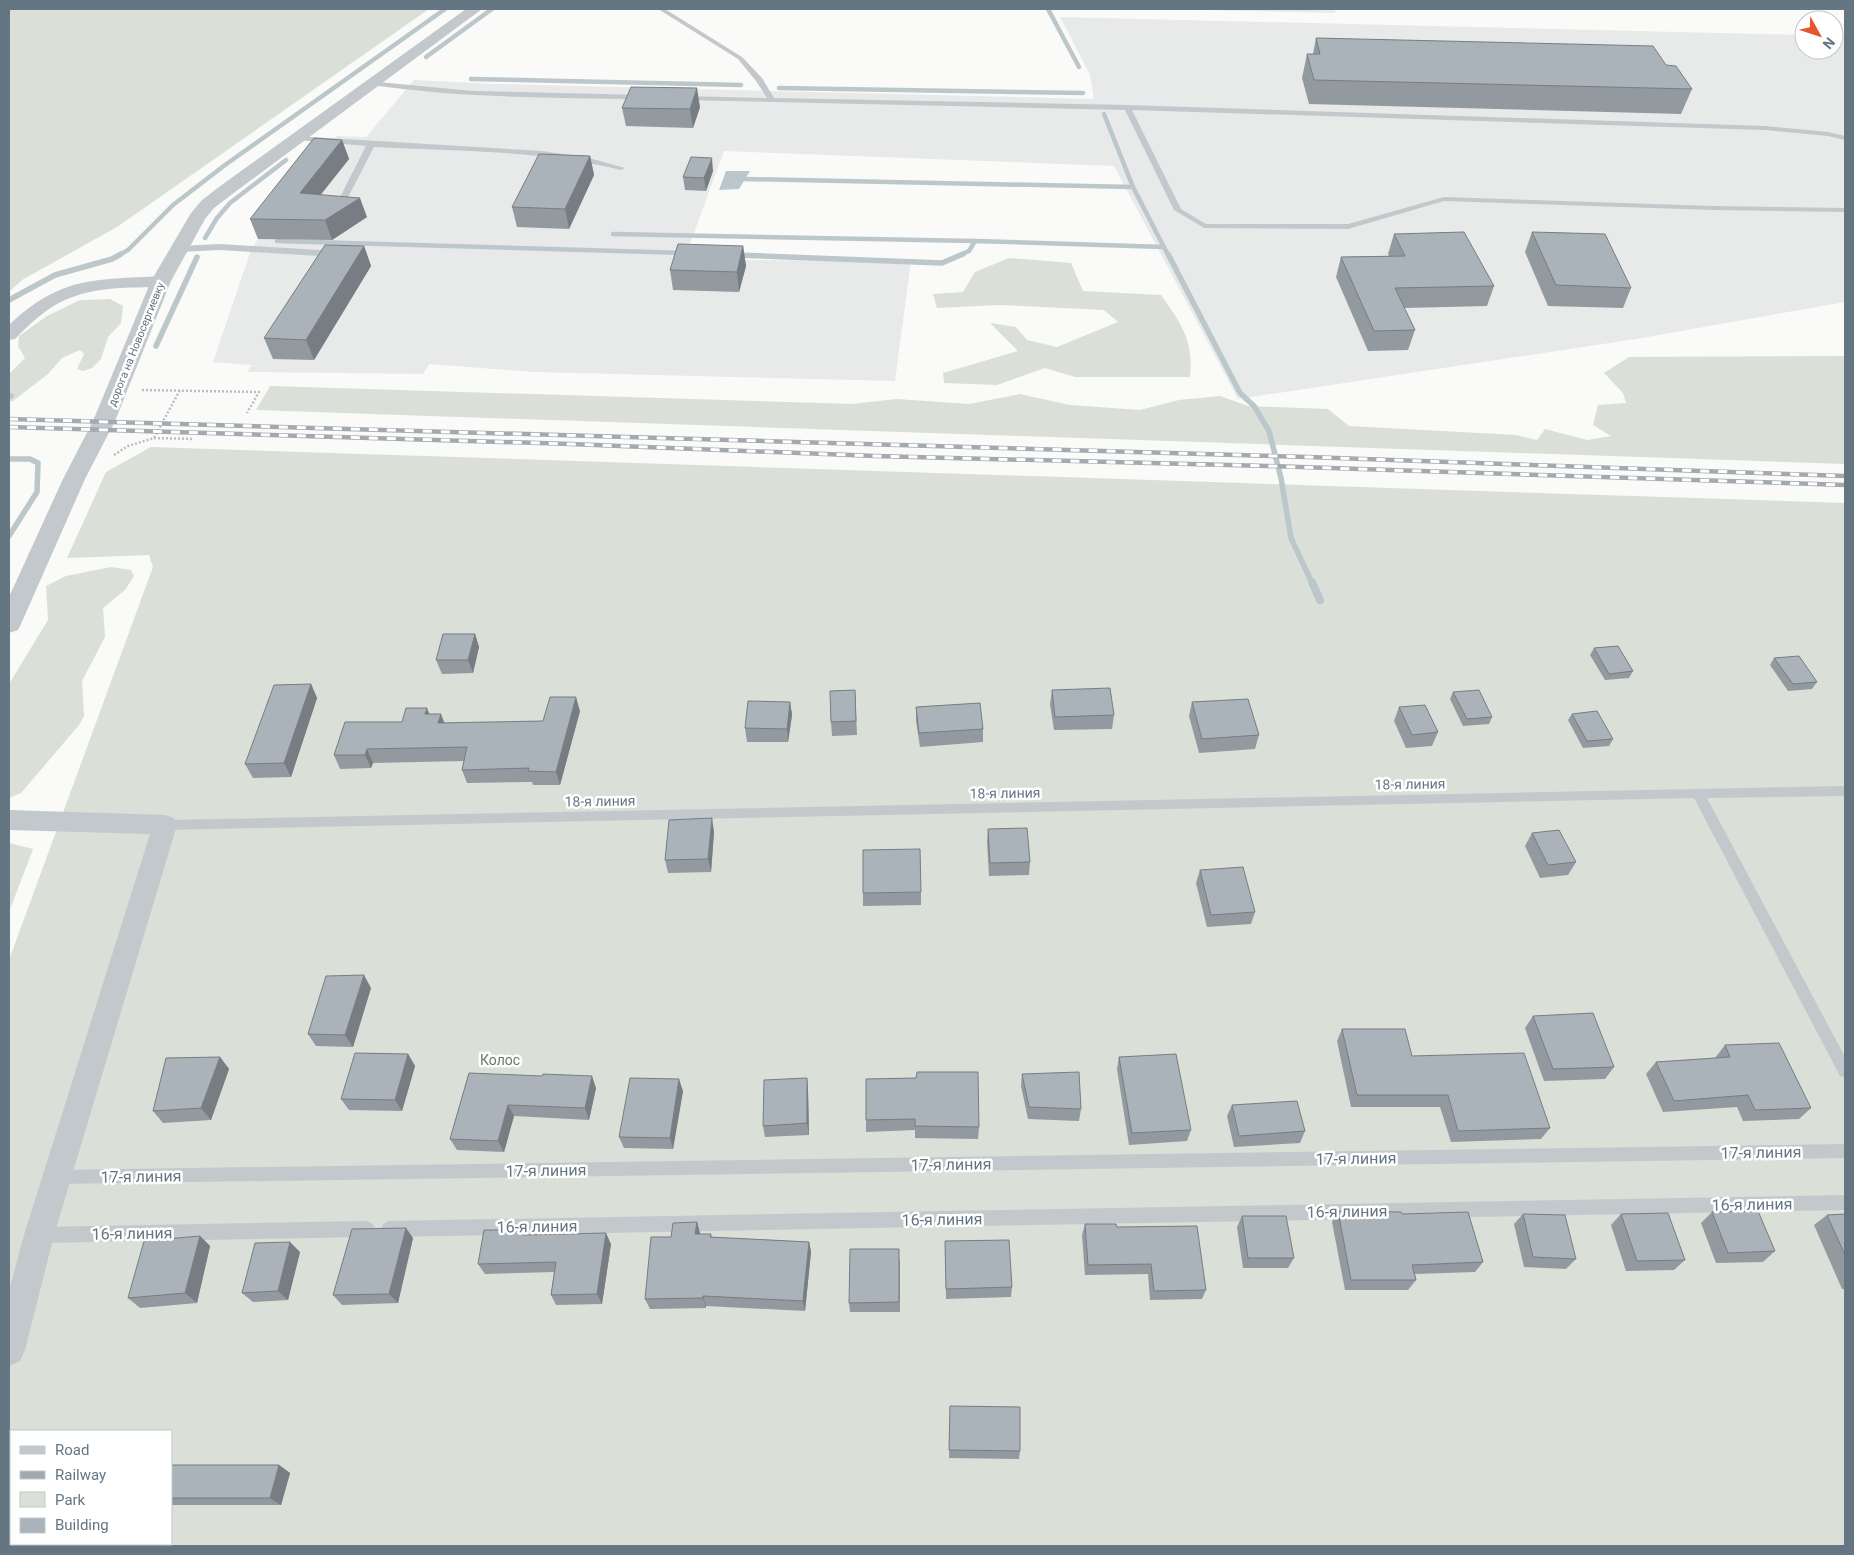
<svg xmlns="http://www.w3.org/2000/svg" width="1854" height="1555" viewBox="0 0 1854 1555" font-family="Roboto,sans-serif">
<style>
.built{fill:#e8e9e9}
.green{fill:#dadfd7;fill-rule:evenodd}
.water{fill:#bbc7cb}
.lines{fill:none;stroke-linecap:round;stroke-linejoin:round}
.stream-far2{stroke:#bbc7cb;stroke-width:4.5}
.stream-far1{stroke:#bbc7cb;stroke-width:5.5}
.stream{stroke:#bbc7cb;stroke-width:8}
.path{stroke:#bbbfc2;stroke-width:2.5;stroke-dasharray:2 2;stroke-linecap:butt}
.service{fill:#c3c8cc;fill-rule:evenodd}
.minor{fill:#c3c8cc;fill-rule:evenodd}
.tertiary{fill:#c3c8cc;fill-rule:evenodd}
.rail-casing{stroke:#a2aab0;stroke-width:4.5}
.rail{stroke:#fff;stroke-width:3;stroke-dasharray:9;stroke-linecap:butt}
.wall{fill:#929a9f}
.shaded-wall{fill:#777d82}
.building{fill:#aab3b9;stroke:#777d82}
.labels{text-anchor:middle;stroke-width:5;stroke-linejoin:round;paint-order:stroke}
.far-street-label{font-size:11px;fill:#657683;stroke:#fff}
.street-label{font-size:14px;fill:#657683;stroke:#fff}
.park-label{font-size:14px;fill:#687a64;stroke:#fff}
.near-street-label{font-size:16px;fill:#657683;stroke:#fff}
</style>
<rect width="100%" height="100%" fill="#fafaf8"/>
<g class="built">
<polygon points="1154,9 1334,9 1336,13"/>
<polygon points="1060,17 1804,35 1804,50 1834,50 1834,36 1845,36 1845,302 1636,339 1238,399 1114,166 724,151 684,260 911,261 895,381 534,372 429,364 423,374 247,372 252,365 213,362 251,250 258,239 337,136 366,137 414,80 496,84 1094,99 1090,75"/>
</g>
<g class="green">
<polygon points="9,9 429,9 117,227 22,280 9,292"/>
<path d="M1009,258l62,5 12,28 78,4c20,28 33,46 29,82h-115l-30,-9 -48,17 -53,-2 -1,-10 75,-22 -28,-28 26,4 11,13 30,7 61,-25 -14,-12 -104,-5 -63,3 -4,-14 30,-2 12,-20z"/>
<polygon points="110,299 123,306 121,323 108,337 101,359 92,368 83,371 77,369 84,354 80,350 62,358 48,374 13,401 9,402 9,374 25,358 18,346 19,336 47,316 80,300"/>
<polygon points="1845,356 1845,464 256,410 270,386 852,404 897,399 969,404 1020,394 1070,405 1140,410 1179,400 1220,396 1248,406 1328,409 1349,426 1516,435 1537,440 1545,429 1587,440 1611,436 1593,425 1598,405 1626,403 1623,393 1604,373 1629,357"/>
<path d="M151,447l1694,56v1043h-1836v-586l144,-393 -4,-12 -82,3 39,-86zM11,1431h160v113h-160z"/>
<polygon points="111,567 131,570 134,576 125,590 103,608 105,637 82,681 84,716 79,725 21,793 9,798 9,684 48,620 46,586 66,576"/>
<polygon points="9,843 33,849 9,912"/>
</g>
<polygon class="water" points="726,171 750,171 739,189 719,190"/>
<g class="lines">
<g class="stream-far2">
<polyline points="1048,9 1079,67"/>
<polyline points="426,57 492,9"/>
<polyline points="471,79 741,85"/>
<polyline points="779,88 1083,93"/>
<polyline points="1104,114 1133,187 1168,255"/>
<polyline points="745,179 1133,187"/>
<polyline points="613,234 975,241"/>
<polyline points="205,238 217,218 230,203 286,160"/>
<polyline points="277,241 685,253"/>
<polyline points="119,255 128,250 173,205 225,165 445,9"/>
<polyline points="960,255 969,251 975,241 1164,247"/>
</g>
<g class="stream-far1">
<polyline points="1168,254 1240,393 1254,406 1269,431 1281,478 1291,538 1312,583"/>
<polyline points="736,255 942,263 963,254"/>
<polyline points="9,300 55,275 112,259 121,254"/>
<polyline points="156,346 197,257"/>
<polyline points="9,396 11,396"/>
<polyline points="9,459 30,459 38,463 37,492 9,536"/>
</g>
<polyline class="stream" points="1312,582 1320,600"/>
<g class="path">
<polyline points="142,390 259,392 247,413"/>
<polyline points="154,438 194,439"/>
<polyline points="114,455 128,446 154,438 180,390"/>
</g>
<g class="service">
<polygon points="658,9 665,9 742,57 762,78 774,98 1127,105 1765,126 1828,132 1845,136 1845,140 1828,136 1765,130 1132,110 1181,209 1206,224 1348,224 1444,197 1714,206 1845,208 1845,212 1714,210 1444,201 1348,229 1204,228 1174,210 1125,110 682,100 678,98 679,96 767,98 756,81 738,59"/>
<path d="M368,81l105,10 171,4 4,2 -4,2c-91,-1 -182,-1 -273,-14h-3z"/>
<path d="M294,136l249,15 46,7 36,10 -4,2c-81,-20 -165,-19 -247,-23l-31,60 -4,2 -4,-2 31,-61 -69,-6h-3z"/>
<polygon points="220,244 336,251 340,254 336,257 220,250 180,252 176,249 180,246"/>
<polygon points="1845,786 1845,796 1707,798 1845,1057 1845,1078 1840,1076 1694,798 165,830 160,829 159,825 160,821 165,820"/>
<polygon points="1845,1144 1845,1158 57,1184 52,1182 49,1177 52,1172 57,1170"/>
<polygon points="1845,1195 1845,1210 389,1237 383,1234 381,1229 383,1224 389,1221"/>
<polygon points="367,1221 373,1224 375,1229 373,1234 367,1237 39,1243 33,1241 31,1235 33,1229 39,1227"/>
</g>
<g class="minor">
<path d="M161,276l6,1 2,4 -2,4c-15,3 -31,2 -47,3 -50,4 -70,15 -105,51l-6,1 1,-16c52,-48 84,-44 151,-48z"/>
<polygon points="9,810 165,815 174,818 177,825 54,1235 25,1350 20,1361 9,1366 9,1291 24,1235 150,834 9,830"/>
</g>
<polygon class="tertiary" points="466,9 482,9 235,192 214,208 205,219 171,281 115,421 85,479 21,624 18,630 9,633 9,597 63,479 93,421 151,281 191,213 202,200 223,184"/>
<g class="rail-casing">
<g id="rail">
<polyline points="9,419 1308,457 1845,476"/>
<polyline points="9,427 570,444 875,456 1267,466 1845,485"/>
</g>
</g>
<use href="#rail" class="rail"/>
</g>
<g class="wall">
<polygon points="1316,38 1666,65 1692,89 1681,114 1309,104 1302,78 1307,54 1313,54"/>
<polygon points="700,107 693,128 626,126 622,108"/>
<polygon points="342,140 349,159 321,194 367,217 332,240 258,239 250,219"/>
<polygon points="590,156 594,175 569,229 517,227 512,207"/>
<polygon points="713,171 706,191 685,190 683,177"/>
<polygon points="1532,232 1631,288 1623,308 1548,306 1525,252"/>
<polygon points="1394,234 1494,286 1487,306 1404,308 1415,330 1408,350 1368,351 1336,277 1341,257 1389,256 1388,254"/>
<polygon points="364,246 371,266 314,360 273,359 264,338"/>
<polygon points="743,246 746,266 739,292 673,290 670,270"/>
<polygon points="475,634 479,647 473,673 442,674 436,660"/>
<polygon points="1594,648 1633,671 1629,678 1605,680 1590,655"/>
<polygon points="1774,658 1817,682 1812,689 1788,691 1770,665"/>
<polygon points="311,684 317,698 291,777 253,778 245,764"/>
<polygon points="855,690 857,735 832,736 831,722"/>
<polygon points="1052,690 1114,715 1112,729 1054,730 1050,704"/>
<polygon points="1453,692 1492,717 1489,724 1463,726 1450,699"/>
<polygon points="790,702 792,715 788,742 747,742 745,728"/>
<polygon points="1192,702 1259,735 1255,749 1199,753 1189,716"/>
<polygon points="916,707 983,729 983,742 920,747 916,721"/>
<polygon points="1399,707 1438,732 1432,746 1406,748 1394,721"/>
<polygon points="580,711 560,785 533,785 532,782 467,783 462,770 464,761 373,763 371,768 340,769 334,755 402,722 429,714 445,723 543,721"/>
<polygon points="1572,714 1613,739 1609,746 1583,748 1568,720"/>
<polygon points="988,829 1030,862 1029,875 989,876 987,842"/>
<polygon points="714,832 711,872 668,873 665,860"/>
<polygon points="1532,833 1576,862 1568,875 1540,878 1525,846"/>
<polygon points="1200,870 1255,912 1251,924 1207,927 1196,883"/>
<polygon points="921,892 921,905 863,906 863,893"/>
<polygon points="371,988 353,1047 316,1046 308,1034"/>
<polygon points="1533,1016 1614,1067 1605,1079 1544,1081 1525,1028"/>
<polygon points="1342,1029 1412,1056 1550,1128 1541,1139 1451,1142 1440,1107 1351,1107 1337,1041"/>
<polygon points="1725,1045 1811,1108 1799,1119 1743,1121 1737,1107 1663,1112 1646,1074 1656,1062 1715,1058"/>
<polygon points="408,1054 415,1066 402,1111 349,1110 341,1099"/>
<polygon points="220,1057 229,1069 211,1120 163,1123 153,1111"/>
<polygon points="1119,1057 1191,1130 1187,1141 1129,1145 1117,1069"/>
<polygon points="469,1073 596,1088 589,1120 514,1116 504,1152 457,1150 450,1139"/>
<polygon points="1022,1074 1081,1109 1079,1121 1028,1119 1021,1086"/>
<polygon points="807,1078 808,1090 809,1135 765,1137 763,1126"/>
<polygon points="916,1078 979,1127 978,1139 915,1138 915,1130 866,1132 866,1120"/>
<polygon points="683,1091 673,1149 624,1148 619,1137"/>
<polygon points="1232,1105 1305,1131 1300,1143 1234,1147 1227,1116"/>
<polygon points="1338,1211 1402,1214 1483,1262 1475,1272 1415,1274 1416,1280 1408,1290 1345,1290 1332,1222"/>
<polygon points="1712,1212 1775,1251 1763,1262 1716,1263 1701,1223"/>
<polygon points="1523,1214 1576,1259 1566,1269 1524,1267 1514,1224"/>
<polygon points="1621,1214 1685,1260 1674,1270 1626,1271 1611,1225"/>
<polygon points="1845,1214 1845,1289 1842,1289 1814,1225 1827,1215"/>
<polygon points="1242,1216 1294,1258 1288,1268 1243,1268 1237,1227"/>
<polygon points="697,1222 700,1234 711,1234 712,1237 809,1242 811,1252 805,1311 706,1306 706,1308 650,1309 645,1299 671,1237"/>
<polygon points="1085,1224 1117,1227 1206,1290 1202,1299 1150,1300 1148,1274 1085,1275 1082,1235"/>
<polygon points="527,1235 611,1244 602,1304 556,1305 551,1295 554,1272 485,1274 478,1264"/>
<polygon points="200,1236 210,1246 197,1303 140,1308 128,1298"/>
<polygon points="413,1238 398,1303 342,1305 333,1295"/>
<polygon points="945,1241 1012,1287 1011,1297 946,1299"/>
<polygon points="300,1252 288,1300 253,1302 242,1293"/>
<polygon points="900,1259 900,1312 850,1312 849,1303"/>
<polygon points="950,1406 1020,1451 1019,1459 949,1458"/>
<polygon points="171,1465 279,1465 290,1473 281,1505 171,1505"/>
</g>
<g class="shaded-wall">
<polygon points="697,88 700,107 693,128 690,109"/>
<polygon points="342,140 349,159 307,212 300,193"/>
<polygon points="590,156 594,175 569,229 565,209"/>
<polygon points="712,158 713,171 706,191 704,178"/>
<polygon points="360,198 367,217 332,240 325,220"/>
<polygon points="364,246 371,266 314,360 306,340"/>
<polygon points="743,246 746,266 739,292 737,272"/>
<polygon points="475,634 479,647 473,673 468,660"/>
<polygon points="311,684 317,698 291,777 284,763"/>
<polygon points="576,697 580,711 560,785 556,772"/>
<polygon points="790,702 792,715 788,742 787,729"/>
<polygon points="427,708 432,721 425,714"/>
<polygon points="441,714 446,727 438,723"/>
<polygon points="367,749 373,763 371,768 365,755"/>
<polygon points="712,818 714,832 711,872 708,859"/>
<polygon points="364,975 371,988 353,1047 345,1035"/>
<polygon points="408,1054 415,1066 402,1111 395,1100"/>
<polygon points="220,1057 229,1069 211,1120 201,1108"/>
<polygon points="592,1076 596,1088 589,1120 585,1108"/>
<polygon points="807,1078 808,1090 809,1135 807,1123"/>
<polygon points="679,1079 683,1091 673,1149 670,1138"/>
<polygon points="508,1105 514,1116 504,1152 498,1141"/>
<polygon points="697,1222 700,1233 699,1245 695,1234"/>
<polygon points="406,1228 413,1238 398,1303 389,1294"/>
<polygon points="606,1233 611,1244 602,1304 597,1294"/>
<polygon points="200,1236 210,1246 197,1303 185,1293"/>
<polygon points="290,1242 300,1252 288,1300 278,1291"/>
<polygon points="809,1242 811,1252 805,1311 803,1301"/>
<polygon points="703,1296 706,1306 706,1308 703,1298"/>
<polygon points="279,1465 290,1473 281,1505 270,1498"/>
</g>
<g class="building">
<polygon points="1316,38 1653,46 1666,65 1676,66 1692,89 1314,80 1307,54 1320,54"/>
<polygon points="631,87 697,88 690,109 622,108"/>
<polygon points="314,138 342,140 300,193 360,198 325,220 250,219"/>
<polygon points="539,154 590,156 565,209 512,207"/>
<polygon points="691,157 712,158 704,178 683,177"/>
<polygon points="1464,232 1494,286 1395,288 1415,330 1374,331 1341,257 1405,256 1394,234"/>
<polygon points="1532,232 1605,234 1631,288 1556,285"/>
<polygon points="678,244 743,246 737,272 670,270"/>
<polygon points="325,245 364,246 306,340 264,338"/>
<polygon points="443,634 475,634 468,660 436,660"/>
<polygon points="1618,646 1633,671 1609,674 1594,648"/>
<polygon points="1799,656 1817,682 1793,684 1774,658"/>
<polygon points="311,684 284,763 245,764 274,685"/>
<polygon points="1110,688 1114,715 1055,717 1052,690"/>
<polygon points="855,690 856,721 831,722 830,691"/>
<polygon points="1479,690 1492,717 1467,719 1453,692"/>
<polygon points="550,697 576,697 556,772 528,771 529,768 462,770 467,747 367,749 365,755 334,755 345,722 402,722 406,708 427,708 425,714 441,714 438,723 543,721"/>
<polygon points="1248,699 1259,735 1202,739 1192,702"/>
<polygon points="748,701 790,702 787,729 745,728"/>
<polygon points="980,703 983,729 919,733 916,707"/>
<polygon points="1425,705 1438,732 1412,735 1399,707"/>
<polygon points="1597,711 1613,739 1587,741 1572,714"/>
<polygon points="712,818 708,859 665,860 669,820"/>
<polygon points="1027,828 1030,862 990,863 988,829"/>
<polygon points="1559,830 1576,862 1548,865 1532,833"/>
<polygon points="920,849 921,892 863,893 863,850"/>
<polygon points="1243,867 1255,912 1211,915 1200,870"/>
<polygon points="364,975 345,1035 308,1034 326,976"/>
<polygon points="1593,1013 1614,1067 1553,1069 1533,1016"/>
<polygon points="1342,1029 1405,1029 1412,1056 1524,1053 1550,1128 1458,1131 1448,1095 1357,1095"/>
<polygon points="1779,1043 1811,1108 1755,1110 1748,1095 1674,1101 1656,1062 1730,1057 1725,1045"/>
<polygon points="355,1053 408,1054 395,1100 341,1099"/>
<polygon points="1176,1054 1191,1130 1132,1133 1119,1057"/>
<polygon points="220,1057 201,1108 153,1111 166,1058"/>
<polygon points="917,1072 978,1072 979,1127 915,1126 915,1119 866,1120 866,1079 916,1078"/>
<polygon points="1079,1072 1081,1109 1029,1107 1022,1074"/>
<polygon points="469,1073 542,1076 543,1074 592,1076 585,1108 508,1105 498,1141 450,1139"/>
<polygon points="630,1078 679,1079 670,1138 619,1137"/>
<polygon points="807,1078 807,1123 763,1126 764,1080"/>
<polygon points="1297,1101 1305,1131 1239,1136 1232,1105"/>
<polygon points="1338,1211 1401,1212 1402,1214 1468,1212 1483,1262 1412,1265 1416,1280 1351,1280"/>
<polygon points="1758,1211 1775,1251 1728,1253 1712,1212"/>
<polygon points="1668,1213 1685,1260 1637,1261 1621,1214"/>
<polygon points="1523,1214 1565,1215 1576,1259 1533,1257"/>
<polygon points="1845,1214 1845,1255 1827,1215"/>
<polygon points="1242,1216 1286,1216 1294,1258 1248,1258"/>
<polygon points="697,1222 695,1234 711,1234 710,1237 809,1242 803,1301 703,1296 703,1298 645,1299 651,1237 671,1237 673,1223"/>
<polygon points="1085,1224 1116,1224 1117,1227 1197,1226 1206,1290 1154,1291 1151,1264 1088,1265"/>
<polygon points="406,1228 389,1294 333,1295 352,1229"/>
<polygon points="484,1230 525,1230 524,1235 606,1233 597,1294 551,1295 556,1262 478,1264"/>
<polygon points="200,1236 185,1293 128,1298 144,1241"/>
<polygon points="1009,1240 1012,1287 946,1289 945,1241"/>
<polygon points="290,1242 278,1291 242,1293 255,1243"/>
<polygon points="850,1249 899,1249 899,1302 849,1303"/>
<polygon points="950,1406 1020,1407 1020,1451 949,1450"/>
<polygon points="171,1465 279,1465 270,1498 171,1498"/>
</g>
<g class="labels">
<g class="far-street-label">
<text transform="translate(136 344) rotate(-68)" y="4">дорога на Новосергиевку</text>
</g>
<g class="street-label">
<text transform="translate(1410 784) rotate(-1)" y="5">18-я линия</text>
<text transform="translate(1005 793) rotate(-1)" y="5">18-я линия</text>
<text transform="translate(600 801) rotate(-1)" y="5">18-я линия</text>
</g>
<g class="park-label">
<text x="500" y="1065">Колос</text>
</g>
<g class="near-street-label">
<text transform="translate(1761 1152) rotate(-1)" y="6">17-я линия</text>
<text transform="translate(1356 1158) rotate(-1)" y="6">17-я линия</text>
<text transform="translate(951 1164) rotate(-1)" y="6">17-я линия</text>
<text transform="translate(546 1170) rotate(-1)" y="6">17-я линия</text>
<text transform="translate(141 1176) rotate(-1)" y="6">17-я линия</text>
<text transform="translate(1752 1204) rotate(-1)" y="6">16-я линия</text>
<text transform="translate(1347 1211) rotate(-1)" y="6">16-я линия</text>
<text transform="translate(942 1219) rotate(-1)" y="6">16-я линия</text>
<text transform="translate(537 1226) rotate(-1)" y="6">16-я линия</text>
<text transform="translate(132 1233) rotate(-1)" y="6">16-я линия</text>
</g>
</g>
<rect width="1854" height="1555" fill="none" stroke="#657683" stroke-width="20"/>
<rect x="10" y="1430" width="162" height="115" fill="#ffffff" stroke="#c1c8cd"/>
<rect x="20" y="1446" width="25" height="8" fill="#c3c8cc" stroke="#c1c8cd"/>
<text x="55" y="1455" font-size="15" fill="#657683">Road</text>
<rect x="20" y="1471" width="25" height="8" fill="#a2aab0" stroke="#c1c8cd"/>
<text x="55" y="1480" font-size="15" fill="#657683">Railway</text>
<rect x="20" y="1492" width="25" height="15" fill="#dadfd7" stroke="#c1c8cd"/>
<text x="55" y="1505" font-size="15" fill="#657683">Park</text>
<rect x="20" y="1518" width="25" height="15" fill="#aab3b9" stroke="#c1c8cd"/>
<text x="55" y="1530" font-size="15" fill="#657683">Building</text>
<g transform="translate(1819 35) rotate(130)"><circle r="24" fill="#ffffff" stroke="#c1c8cd"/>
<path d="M0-4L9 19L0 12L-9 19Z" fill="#e4572e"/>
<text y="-8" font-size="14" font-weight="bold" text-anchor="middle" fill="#657683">N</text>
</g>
</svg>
